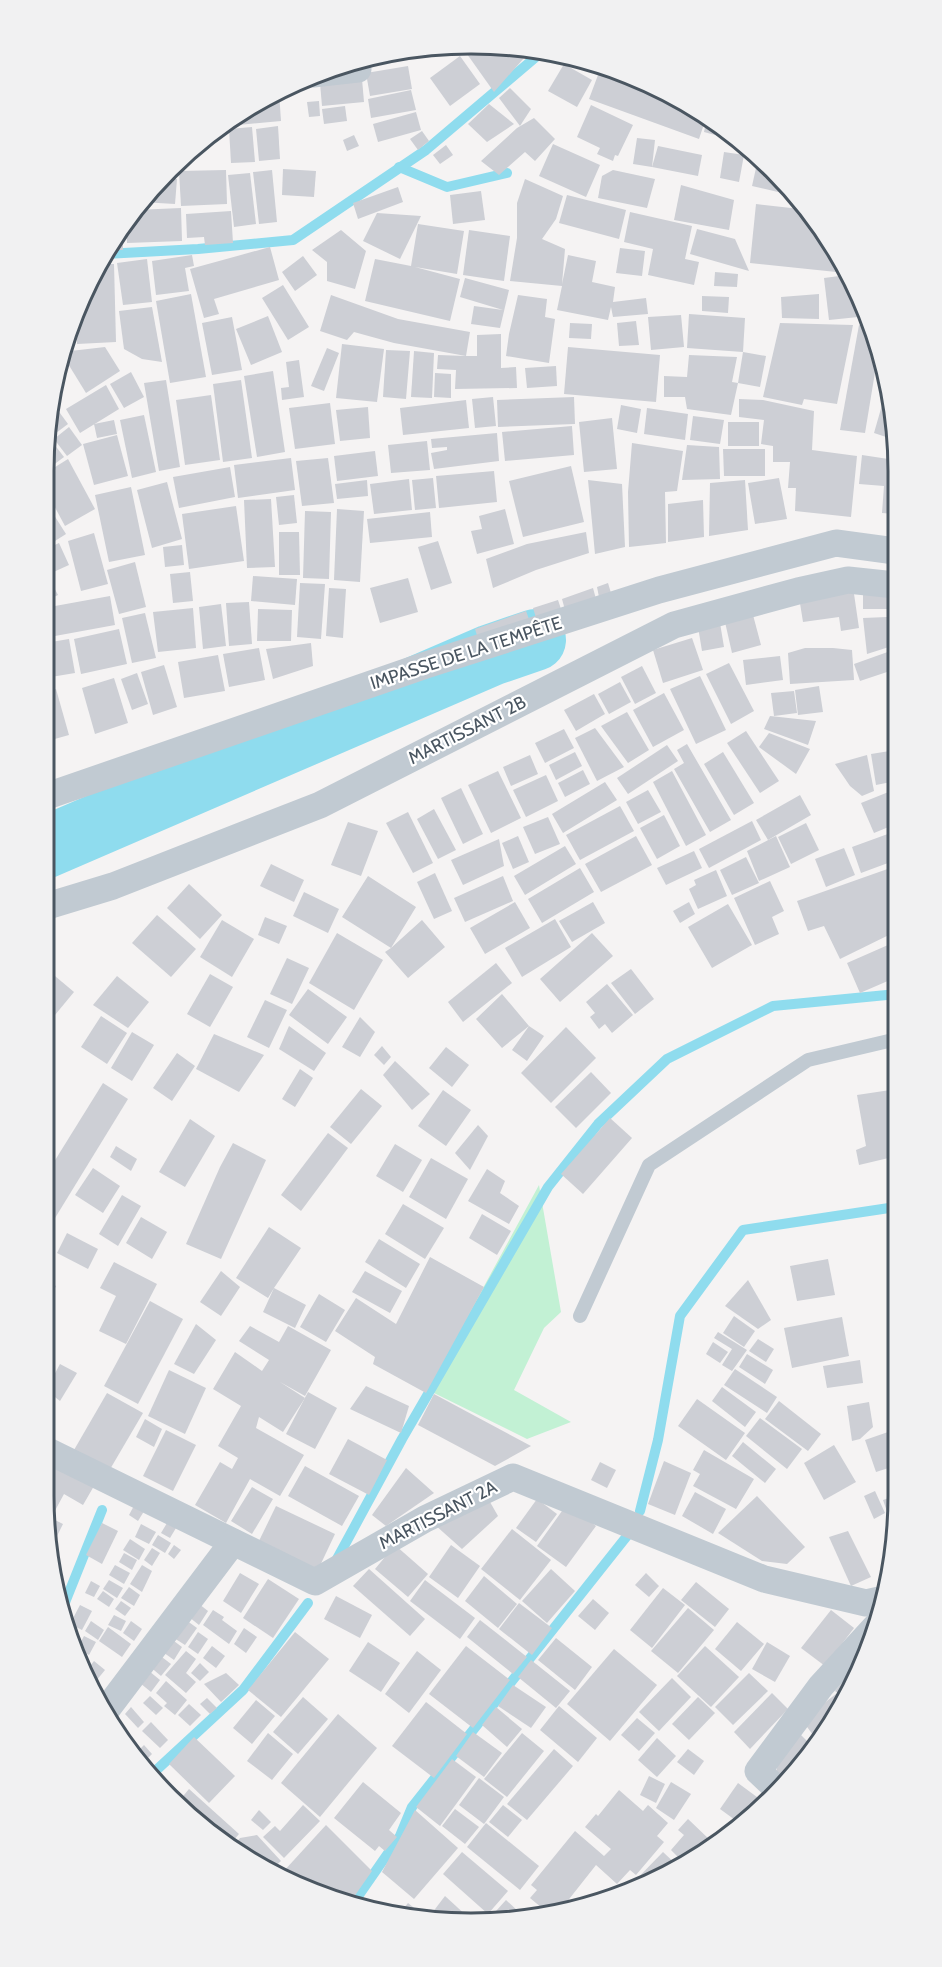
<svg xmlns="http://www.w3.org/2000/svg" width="942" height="1967" viewBox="0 0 942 1967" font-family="Cabin,sans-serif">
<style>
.park{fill:#c2f1d4}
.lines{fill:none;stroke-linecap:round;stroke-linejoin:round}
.stream{stroke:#8fdcee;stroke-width:10}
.river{stroke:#8fdcee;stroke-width:62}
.building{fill:#cdcfd5}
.lane{stroke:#c1cad2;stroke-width:14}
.street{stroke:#c1cad2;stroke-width:27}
.labels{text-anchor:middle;stroke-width:4.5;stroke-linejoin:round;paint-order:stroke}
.street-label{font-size:18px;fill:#4a5661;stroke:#fff}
.rim{fill:none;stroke:#4a5661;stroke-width:3}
</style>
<rect width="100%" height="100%" fill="#f5f3f3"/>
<polygon class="park" points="539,1185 561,1312 544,1328 514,1390 571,1422 527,1439 434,1393 426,1393"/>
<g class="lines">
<g class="stream">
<polyline points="399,167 447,187 507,173"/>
<polyline points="105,254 198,249 293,240 426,150 543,51"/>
<polyline points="640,1511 658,1440 680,1316 743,1230 889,1208 898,1208"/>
<polyline points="337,1559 402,1439 548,1187 598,1124 667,1059 773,1006 897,994"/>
<polyline points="62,1610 102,1510"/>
<polyline points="151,1775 243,1690 308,1603"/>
<polyline points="352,1905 400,1836 412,1807 627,1536"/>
</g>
<polyline class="river" points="44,848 491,655 535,640"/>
</g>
<g class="building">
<polygon points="468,44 518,48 524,58 494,92 462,47"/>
<polygon points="460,56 480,84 450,106 430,78"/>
<polygon points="564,64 592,80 577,107 548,91"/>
<polygon points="408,66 412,89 370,96 366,73"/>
<polygon points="601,67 650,85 706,118 699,139 589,99"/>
<polygon points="362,79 364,102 322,106 320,83"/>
<polygon points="510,88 531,109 520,126 499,98"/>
<polygon points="411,90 416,110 371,118 368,99"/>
<polygon points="279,92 281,121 228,126 228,120 234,115"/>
<polygon points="319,101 320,116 309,117 307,102"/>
<polygon points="489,104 514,124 487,142 468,124"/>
<polygon points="591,105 633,125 618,156 615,155 613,161 597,154 600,148 577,137"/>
<polygon points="345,106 347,121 324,124 322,109"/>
<polygon points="416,112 421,130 378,142 373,124"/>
<polygon points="534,118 555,139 535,161 525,152 499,175 481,161 517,128"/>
<polygon points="707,118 732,132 741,142 704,132"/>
<polygon points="278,126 280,159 259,161 256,129"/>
<polygon points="252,127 255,162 231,163 229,129"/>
<polygon points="422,131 429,141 418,150 410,139"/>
<polygon points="354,135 359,146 347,151 343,140"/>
<polygon points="637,138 655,140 652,167 633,164"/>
<polygon points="553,144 600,165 586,197 539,176"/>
<polygon points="446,145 453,155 440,164 433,155"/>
<polygon points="658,146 702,155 698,176 652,167"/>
<polygon points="724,152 744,155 739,182 720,178"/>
<polygon points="186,154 186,169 168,170 169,168"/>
<polygon points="758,159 795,196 752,186"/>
<polygon points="283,169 316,171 314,197 282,195"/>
<polygon points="226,170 227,204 181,206 179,171"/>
<polygon points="272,170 277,222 259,224 253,172"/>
<polygon points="613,170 655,179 647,208 598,198 602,176"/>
<polygon points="250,173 256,224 234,227 228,175"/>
<polygon points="161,178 177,179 175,204 141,202"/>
<polygon points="525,179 563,196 556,219 542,239 565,249 562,284 568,255 596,261 592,282 615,287 613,302 646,298 648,314 613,317 611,307 608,320 557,310 562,286 510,281 517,238 517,203"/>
<polygon points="681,185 734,200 729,230 674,220"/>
<polygon points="398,187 403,202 358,219 353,203"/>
<polygon points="481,191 485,220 453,224 450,195"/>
<polygon points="567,195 626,210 619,239 559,223"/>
<polygon points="756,204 809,210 846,273 750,263"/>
<polygon points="181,208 182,241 127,243 126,220 135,210"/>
<polygon points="231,211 233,243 205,245 204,237 187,238 186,214"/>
<polygon points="630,212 692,226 685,259 699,262 694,285 648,275 653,249 624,242"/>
<polygon points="377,213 421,216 400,259 363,241"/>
<polygon points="123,224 123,250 107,250 116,233"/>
<polygon points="418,224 464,231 457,274 415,267 460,279 450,321 365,301 375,259 411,266"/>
<polygon points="697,229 735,239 749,271 690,254"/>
<polygon points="341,230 366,251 355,289 327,281 327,262 312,250"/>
<polygon points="469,230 510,236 504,281 463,275"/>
<polygon points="270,247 279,280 214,299 219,314 204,318 190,269"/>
<polygon points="620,248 645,251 642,276 616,273"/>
<polygon points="192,255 194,266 185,268 189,291 156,295 152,261"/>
<polygon points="303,256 317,275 295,291 282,272"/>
<polygon points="147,259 152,302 123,305 117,263"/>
<polygon points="99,264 114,264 116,342 77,344 76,309"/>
<polygon points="715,272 738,274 737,287 714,286"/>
<polygon points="847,275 866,307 868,316 829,320 824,278"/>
<polygon points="465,278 509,290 500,328 471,324 474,306 503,310 460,297"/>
<polygon points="283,285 309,327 288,340 262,298"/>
<polygon points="191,294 206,377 170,383 156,301"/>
<polygon points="819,294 819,319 782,318 781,297"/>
<polygon points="331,295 398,319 470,332 466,356 477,356 477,335 501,334 501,368 516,367 517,388 455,389 456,370 437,369 438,355 466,356 394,343 354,332 347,340 320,331"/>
<polygon points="518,295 547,299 545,317 555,319 549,363 506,356 509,334"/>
<polygon points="702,296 729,297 728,313 702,311"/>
<polygon points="152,307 162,362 142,359 124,349 119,311"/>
<polygon points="689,314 745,318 743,352 687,348"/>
<polygon points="681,315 684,347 651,350 648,317"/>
<polygon points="268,316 282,352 251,365 236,329"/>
<polygon points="232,317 242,370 212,375 202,323"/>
<polygon points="636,321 639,345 619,346 617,323"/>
<polygon points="570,323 592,324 591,339 569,338"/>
<polygon points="780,323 853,325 837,404 804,399 802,405 763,397"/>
<polygon points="859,325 871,327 878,354 865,433 840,430"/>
<polygon points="342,344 384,349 377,402 336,398"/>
<polygon points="105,347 120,371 86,393 62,354 62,352"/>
<polygon points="568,347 660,355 656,402 564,394"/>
<polygon points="327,348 339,353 324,391 311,386"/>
<polygon points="386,350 410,351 406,399 383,397"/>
<polygon points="414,351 434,353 432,398 411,397"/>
<polygon points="743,352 766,356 760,387 738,383"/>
<polygon points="689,355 737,357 732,382 738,383 731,415 687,409 685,397 664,397 664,376 687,377"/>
<polygon points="299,360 304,397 282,400 281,388 289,387 286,362"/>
<polygon points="556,366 557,386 527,388 525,368"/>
<polygon points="273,371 285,452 257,457 244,376"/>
<polygon points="131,372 144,397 124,408 110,384"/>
<polygon points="435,373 451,374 451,398 434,397"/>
<polygon points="166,380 180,467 159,471 144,383"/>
<polygon points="241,380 252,458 223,462 213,384"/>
<polygon points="106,385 119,409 80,433 66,409"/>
<polygon points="886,391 889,392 895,415 895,440 874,433"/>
<polygon points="211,395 220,460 185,465 176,400"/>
<polygon points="493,397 496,426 475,428 472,399"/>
<polygon points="574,397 575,424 498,427 497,400"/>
<polygon points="739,399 763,400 814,411 812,450 857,456 851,517 795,511 796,488 788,488 790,462 773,462 773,446 761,444 764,420 739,417"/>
<polygon points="466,400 469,428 403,435 400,408"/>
<polygon points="330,403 335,444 295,449 289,408"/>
<polygon points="621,405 641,409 637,433 617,429"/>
<polygon points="368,407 370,438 340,441 336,410"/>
<polygon points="647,408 688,414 685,440 644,434"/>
<polygon points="57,409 68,424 52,436 48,430 49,415"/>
<polygon points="144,415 156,472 132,478 120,420"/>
<polygon points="693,416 724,420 720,444 690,440"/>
<polygon points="612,418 617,469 584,472 579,422"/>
<polygon points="114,420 117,434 97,438 94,424"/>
<rect x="728" y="422" width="31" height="24"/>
<polygon points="572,426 574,455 505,461 502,432"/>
<polygon points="69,427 82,445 67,456 54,439"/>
<polygon points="497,433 499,461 434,469 431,453 447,450 447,447 432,448 431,439"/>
<polygon points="47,435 64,457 48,469 44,464"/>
<polygon points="117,435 128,476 94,485 83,444"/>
<polygon points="427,441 430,470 391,473 388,445"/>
<polygon points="632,443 683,451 677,491 665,492 666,543 629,547 628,492"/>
<polygon points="687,445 719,447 720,479 682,480"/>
<polygon points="723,449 765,449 765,476 724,476"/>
<polygon points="375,451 378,476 337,481 334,456"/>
<polygon points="862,455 895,460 895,514 882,513 884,486 859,484"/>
<polygon points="291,458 295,490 238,498 234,465"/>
<polygon points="328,458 334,503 302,506 296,461"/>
<polygon points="68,459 95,509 65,526 44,487 44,474"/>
<polygon points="571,466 584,522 523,537 509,481"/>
<polygon points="230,467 235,497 179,508 173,477"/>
<polygon points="494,471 497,502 439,508 436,476"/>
<polygon points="433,478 436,508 415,510 412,480"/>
<polygon points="779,478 787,519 755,524 748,483"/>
<polygon points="409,479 412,510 374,514 370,484"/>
<polygon points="367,480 368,496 337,499 335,484"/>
<polygon points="588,480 622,484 625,547 595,554"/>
<polygon points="745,480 748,530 709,536 710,483"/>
<polygon points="167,482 182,539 152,548 137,490"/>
<polygon points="131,487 145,555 109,562 95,495"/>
<polygon points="294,495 297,523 279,525 276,497"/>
<polygon points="271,499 275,567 247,568 244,500"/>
<polygon points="703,500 704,537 668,542 668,504"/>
<polygon points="47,504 66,534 44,548 44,506"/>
<polygon points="236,506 244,561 189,569 182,514"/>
<polygon points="337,509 364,511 360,582 334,580"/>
<polygon points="505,509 514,544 477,554 471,531 482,529 479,516"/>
<polygon points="305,511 331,512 329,579 303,578"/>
<polygon points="430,512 432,537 370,543 367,519"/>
<polygon points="279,532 299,532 300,575 279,575"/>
<polygon points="586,532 589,553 536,570 493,588 486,559 527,544"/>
<polygon points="94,533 108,584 81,591 68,541"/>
<polygon points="438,541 452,583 431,590 418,547"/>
<polygon points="59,543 69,565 49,574 44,561 44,550"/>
<polygon points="182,545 184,565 165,567 163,547"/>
<polygon points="135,562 146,607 119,614 107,570"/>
<polygon points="45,570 58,595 44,602 44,571"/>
<polygon points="190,572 193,601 173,603 170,574"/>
<polygon points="253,576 297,579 295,605 251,601"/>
<polygon points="408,578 418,612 380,623 370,588"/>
<polygon points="300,583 325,584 321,639 297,637"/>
<polygon points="608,583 611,593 599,597 597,587"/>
<polygon points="853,587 859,628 841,631 839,617 803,622 799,597"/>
<polygon points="329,588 346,589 343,638 326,636"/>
<polygon points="593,588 596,599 565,610 562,599"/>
<rect x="863" y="590" width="31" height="19"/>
<polygon points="110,596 115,625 44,638 44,608"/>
<polygon points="558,600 564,618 539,627 533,608"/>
<polygon points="249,602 252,644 229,646 226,603"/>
<polygon points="221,604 226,646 203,649 199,607"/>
<polygon points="193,608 196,648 158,652 153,612"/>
<polygon points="258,609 292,610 291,641 257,641"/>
<polygon points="526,611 532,627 480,645 475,629"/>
<polygon points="145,613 156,658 132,663 122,618"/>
<polygon points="753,615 761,645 732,653 725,622"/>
<polygon points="887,617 889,647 867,654 863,618"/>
<polygon points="720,623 724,647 702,651 698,627"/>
<polygon points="119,629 127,664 81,674 74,639"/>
<polygon points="692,638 703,670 663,683 653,650"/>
<polygon points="69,639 75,673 51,677 45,643"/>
<polygon points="311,643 313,666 273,679 266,649"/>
<polygon points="259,648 265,680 229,687 223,654"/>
<polygon points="805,648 833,648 852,650 854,680 790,684 788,653"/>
<polygon points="896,649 896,669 860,681 854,664"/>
<polygon points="218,655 225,691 184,698 178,662"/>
<polygon points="780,656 783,680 746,685 743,660"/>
<polygon points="729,663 754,711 731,724 706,674"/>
<polygon points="164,665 177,707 153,715 141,672"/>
<polygon points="642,666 656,693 635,704 621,677"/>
<polygon points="137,673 148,704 132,710 121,679"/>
<polygon points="700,676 726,730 696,744 670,689"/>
<polygon points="114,678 128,723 95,734 82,688"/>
<polygon points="620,682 631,702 609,714 598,694"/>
<polygon points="819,686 823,712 798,715 795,690"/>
<polygon points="56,689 69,735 44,742 44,693"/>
<polygon points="794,691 797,713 774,716 771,693"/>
<polygon points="664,693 684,730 653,747 633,710"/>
<polygon points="594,694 605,714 576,731 564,710"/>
<polygon points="627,712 649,750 628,763 601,726"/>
<polygon points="770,716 816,721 808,745 764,729"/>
<polygon points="595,728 624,767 597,781 575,738"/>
<polygon points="564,729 574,748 545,763 535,743"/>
<polygon points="746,731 779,781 760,793 727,743"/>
<polygon points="769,733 810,749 796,774 759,747"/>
<polygon points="687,744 731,820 710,832 674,769 684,763 677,750"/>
<polygon points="667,745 678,761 628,794 617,778"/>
<polygon points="896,750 896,781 876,785 871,754"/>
<polygon points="575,752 582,766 556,780 549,765"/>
<polygon points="723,752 754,803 734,815 704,764"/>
<polygon points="530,755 538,774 511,786 503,767"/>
<polygon points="867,755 874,791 862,796 850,786 835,764"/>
<polygon points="583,770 590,784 565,797 558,783"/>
<polygon points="498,771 521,818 491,833 468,785"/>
<polygon points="672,771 706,835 686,846 653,782"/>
<polygon points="546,775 558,801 526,817 513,790"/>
<polygon points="605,782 617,800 563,833 552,814"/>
<polygon points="461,788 483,834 463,844 441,798"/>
<polygon points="896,789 896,824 874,833 861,803"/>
<polygon points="648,790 661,812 638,824 626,802"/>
<polygon points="800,795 811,815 768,840 756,820"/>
<polygon points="620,806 634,831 580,860 566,835"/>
<polygon points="434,809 456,850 438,859 417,819"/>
<polygon points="408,812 433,863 413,873 386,823"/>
<polygon points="664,815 680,846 657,859 640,828"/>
<polygon points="548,817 560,844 535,854 523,827"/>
<polygon points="752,821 761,840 709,868 699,849"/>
<polygon points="348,822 378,831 361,876 331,865"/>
<polygon points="806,823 819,850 791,864 778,837"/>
<polygon points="896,831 896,860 861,873 852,847"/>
<polygon points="518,836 529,862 513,869 502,843"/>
<polygon points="636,836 652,865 601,892 585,864"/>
<polygon points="776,836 790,867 759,881 747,851"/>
<polygon points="499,839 504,866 463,885 451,860"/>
<polygon points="565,846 576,864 525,895 514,876"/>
<polygon points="844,848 855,875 826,887 815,859"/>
<polygon points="694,851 702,868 666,885 657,868"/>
<polygon points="746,857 759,883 732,895 720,870"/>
<polygon points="271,864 304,880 294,902 260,886"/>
<polygon points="896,866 897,931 840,959 824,926 808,931 797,901"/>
<polygon points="580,868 594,892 542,923 528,899"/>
<polygon points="716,870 727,896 698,909 689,889 696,885 694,880"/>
<polygon points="435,873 452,911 434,919 417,882"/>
<polygon points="368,876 416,907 391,948 422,920 445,947 408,978 385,952 391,948 342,917"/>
<polygon points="503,876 513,901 465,922 454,898"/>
<polygon points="770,881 784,911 772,917 779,934 755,945 734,898"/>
<polygon points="189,884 222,915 200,939 167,908"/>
<polygon points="304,892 339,909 328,933 293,916"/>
<polygon points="515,902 530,928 485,954 470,928"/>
<polygon points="593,902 605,923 572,942 559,921"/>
<polygon points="689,902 695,914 680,923 673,911"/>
<polygon points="728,904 752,945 712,968 688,927"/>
<polygon points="157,915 196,949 171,977 132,943"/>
<polygon points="265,917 287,926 279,944 258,935"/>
<polygon points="555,919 571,947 522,977 505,948"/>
<polygon points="222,920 254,939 232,977 200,957"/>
<polygon points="337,933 383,960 354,1010 309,983"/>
<polygon points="592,933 613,956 560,1002 540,979"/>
<polygon points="888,945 891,951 897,949 897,977 860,993 847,963"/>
<polygon points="287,958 309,968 292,1004 270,994"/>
<polygon points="496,963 512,983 463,1022 448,1002"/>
<polygon points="631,969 654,999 635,1014 611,983"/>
<polygon points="49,971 74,992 50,1021 44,1015 44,978"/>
<polygon points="210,974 233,987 210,1027 187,1014"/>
<polygon points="117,976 149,1002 128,1028 93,1005"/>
<polygon points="607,984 633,1015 612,1033 605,1024 599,1029 590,1017 595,1013 586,1002"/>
<polygon points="308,989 347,1017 328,1044 289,1015"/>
<polygon points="502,994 529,1026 544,1036 527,1061 512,1050 529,1026 502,1048 476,1019"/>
<polygon points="265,1000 287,1010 269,1048 247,1037"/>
<polygon points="101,1016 127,1033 107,1064 81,1047"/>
<polygon points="360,1017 375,1032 360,1057 342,1047"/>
<polygon points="289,1026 326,1053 314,1071 279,1049"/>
<polygon points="566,1027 596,1058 551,1103 521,1073"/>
<polygon points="132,1032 154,1045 132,1081 111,1068"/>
<polygon points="214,1034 264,1055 239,1092 196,1069"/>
<polygon points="382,1046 391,1057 384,1065 374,1055"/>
<polygon points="446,1047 469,1065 452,1087 429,1068"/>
<polygon points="177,1053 195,1066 172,1101 153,1088"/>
<polygon points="395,1061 430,1094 412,1110 383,1075"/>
<polygon points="300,1069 313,1078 295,1107 282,1099"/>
<polygon points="591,1072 611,1093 576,1128 555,1107"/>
<polygon points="103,1083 128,1099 44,1236 44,1178"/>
<polygon points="361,1089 382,1106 351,1144 330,1127"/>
<polygon points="897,1089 897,1156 859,1165 856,1150 866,1146 857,1095"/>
<polygon points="443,1090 471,1110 446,1146 418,1126"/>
<polygon points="610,1118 632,1138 583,1194 561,1174"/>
<polygon points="190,1119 215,1136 185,1187 159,1172"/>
<polygon points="478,1125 488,1136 470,1170 455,1153"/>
<polygon points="328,1133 348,1148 301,1211 281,1195"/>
<polygon points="233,1143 266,1160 221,1259 186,1244 220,1167"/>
<polygon points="395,1144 422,1160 403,1192 376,1176"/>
<polygon points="116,1146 137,1159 131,1171 110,1157"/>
<polygon points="431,1158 468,1179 446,1219 409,1197"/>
<polygon points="93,1168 120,1186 103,1213 75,1195"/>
<polygon points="487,1169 505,1181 500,1193 519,1206 509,1224 468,1201"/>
<polygon points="122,1195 141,1206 118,1246 99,1234"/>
<polygon points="403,1204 444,1228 425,1259 385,1234"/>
<polygon points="482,1214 511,1231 497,1255 469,1238"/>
<polygon points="141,1217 167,1232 152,1259 126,1243"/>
<polygon points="269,1227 301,1248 274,1288 306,1305 295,1328 263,1312 274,1288 268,1298 236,1278"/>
<polygon points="67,1233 98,1249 88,1269 57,1253"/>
<polygon points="379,1239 420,1264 406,1288 365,1262"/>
<polygon points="430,1257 484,1287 426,1393 373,1364 375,1357 335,1331 356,1298 396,1324"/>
<polygon points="828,1259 835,1295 797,1301 790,1266"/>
<polygon points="114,1262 157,1284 126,1344 99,1331 116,1296 100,1288"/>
<polygon points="221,1271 240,1287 221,1316 200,1302"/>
<polygon points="365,1271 402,1291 390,1313 352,1292"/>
<polygon points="44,1279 56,1286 44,1312"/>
<polygon points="748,1280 771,1320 758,1329 725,1306"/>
<polygon points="319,1294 345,1310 326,1342 300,1327"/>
<polygon points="150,1301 183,1319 138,1404 104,1386"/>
<polygon points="734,1316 755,1331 744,1347 723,1333"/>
<polygon points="842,1317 849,1356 792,1368 784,1328"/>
<polygon points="196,1324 216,1340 194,1374 174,1364"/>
<polygon points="250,1326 279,1342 288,1326 331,1350 305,1396 280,1382 305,1398 283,1432 259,1417 256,1428 304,1455 280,1496 250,1479 226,1523 195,1505 220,1462 232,1469 238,1458 218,1446 241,1406 213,1389 235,1352 262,1371 269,1360 239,1341"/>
<polygon points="718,1332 747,1350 732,1371 722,1365 732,1349 714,1338"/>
<polygon points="758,1339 774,1349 766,1362 749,1351"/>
<polygon points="713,1342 728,1352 720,1363 706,1354"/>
<polygon points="747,1354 773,1370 765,1384 739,1367"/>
<polygon points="860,1360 863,1383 827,1388 823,1366"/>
<polygon points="60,1364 77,1373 60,1401 46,1390"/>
<polygon points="735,1369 777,1397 767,1413 724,1385"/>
<polygon points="169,1370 206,1388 185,1434 148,1416"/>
<polygon points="366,1386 409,1406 401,1433 350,1409"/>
<polygon points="722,1387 756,1412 745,1427 712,1401"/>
<polygon points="308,1392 337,1408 315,1449 286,1434"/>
<polygon points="107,1393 143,1413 109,1471 74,1450"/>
<polygon points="434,1394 531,1446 495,1466 418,1425"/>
<polygon points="697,1399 745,1433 726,1460 678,1426"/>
<polygon points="779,1401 821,1434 808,1451 765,1419"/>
<polygon points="869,1402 873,1427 860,1439 852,1441 847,1406"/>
<polygon points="760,1418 802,1449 787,1469 746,1436"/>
<polygon points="145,1419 162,1429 154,1447 136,1437"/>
<polygon points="166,1430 196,1445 173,1491 143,1476"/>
<polygon points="888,1432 898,1465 876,1472 865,1440"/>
<polygon points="348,1439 387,1460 369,1495 329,1474"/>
<polygon points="743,1442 776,1469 765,1483 732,1456"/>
<polygon points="834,1445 856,1482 824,1500 804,1463"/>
<polygon points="704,1450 754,1479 736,1509 693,1486 700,1474 693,1470"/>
<polygon points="49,1461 94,1486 83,1505 64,1494 51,1518 63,1524 52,1546 44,1496 44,1472"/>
<polygon points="664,1461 691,1473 675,1515 648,1504"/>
<polygon points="600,1462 616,1470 607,1488 591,1480"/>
<polygon points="305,1466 359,1496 342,1526 288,1496"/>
<polygon points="406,1468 434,1493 386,1526 372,1515"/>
<polygon points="252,1487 273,1499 252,1534 231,1521"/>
<polygon points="875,1491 885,1513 874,1519 864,1496"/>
<polygon points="695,1492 726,1509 713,1534 682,1516"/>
<polygon points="486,1495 498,1516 462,1549 434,1524"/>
<polygon points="898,1495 896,1521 891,1523 883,1500"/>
<polygon points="757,1496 805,1547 787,1564 762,1561 718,1533"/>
<polygon points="537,1499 557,1514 536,1542 516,1528"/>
<polygon points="136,1502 146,1508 138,1521 129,1515"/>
<polygon points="567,1504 596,1526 566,1567 537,1546"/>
<polygon points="276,1506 335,1534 317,1572 258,1543"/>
<polygon points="102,1523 118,1531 102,1564 86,1555"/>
<polygon points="167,1523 176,1528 170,1538 161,1533"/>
<polygon points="141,1524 156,1532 149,1544 135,1537"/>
<polygon points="512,1529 551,1560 520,1600 481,1569"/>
<polygon points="848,1531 871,1577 851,1586 829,1537"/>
<polygon points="158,1535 171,1543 165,1553 152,1545"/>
<polygon points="130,1539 145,1549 139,1560 123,1550"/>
<polygon points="174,1545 181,1550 174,1559 168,1554"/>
<polygon points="395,1545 428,1574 408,1597 375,1569"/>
<polygon points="451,1545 480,1566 458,1598 429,1577"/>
<polygon points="152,1548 160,1553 152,1566 144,1560"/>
<polygon points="124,1553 137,1560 132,1570 119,1562"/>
<polygon points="115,1565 130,1573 124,1584 109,1575"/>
<polygon points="142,1565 152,1571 142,1592 130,1584"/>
<polygon points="369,1569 425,1619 410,1636 353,1586"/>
<polygon points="551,1569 575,1591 547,1623 522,1601"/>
<polygon points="240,1573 259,1584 241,1613 223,1601"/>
<polygon points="646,1573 659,1586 649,1597 635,1585"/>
<polygon points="484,1576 517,1604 498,1628 465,1601"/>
<polygon points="268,1579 299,1599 273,1638 243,1618"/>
<polygon points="109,1580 123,1588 117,1598 103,1589"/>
<polygon points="425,1580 475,1618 460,1639 410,1601"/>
<polygon points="91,1581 100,1586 94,1597 85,1593"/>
<polygon points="696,1582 729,1609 715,1627 681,1600"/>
<polygon points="129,1587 140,1595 134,1606 121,1598"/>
<polygon points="663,1588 685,1605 652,1648 630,1630"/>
<polygon points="103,1591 114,1599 109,1607 97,1599"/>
<polygon points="336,1596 372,1615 360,1638 324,1619"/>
<polygon points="593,1599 609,1613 595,1630 578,1616"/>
<polygon points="121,1601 131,1608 125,1616 115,1609"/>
<polygon points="519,1603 552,1628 532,1655 499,1629"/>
<polygon points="199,1604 208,1611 199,1625 189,1617"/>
<polygon points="80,1605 92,1611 82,1630 70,1624"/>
<polygon points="688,1608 714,1630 678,1673 651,1651"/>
<polygon points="213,1610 224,1617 222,1620 237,1631 229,1644 203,1625"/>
<polygon points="831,1610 854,1628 825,1666 801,1648"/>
<polygon points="114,1615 126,1621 121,1631 108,1625"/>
<polygon points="186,1620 197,1628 185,1645 174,1638"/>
<polygon points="480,1620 527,1657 513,1674 467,1637"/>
<polygon points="91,1621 104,1630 98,1640 85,1631"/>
<polygon points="131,1621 142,1629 134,1641 123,1633"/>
<polygon points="737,1622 764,1644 741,1671 715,1649"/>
<polygon points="108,1627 131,1644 122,1657 99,1641"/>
<polygon points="244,1628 257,1637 246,1653 234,1644"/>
<polygon points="198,1632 208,1639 198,1654 188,1647"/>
<polygon points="295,1632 329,1659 281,1717 248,1690"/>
<polygon points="84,1636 96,1642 89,1655 77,1649"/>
<polygon points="170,1638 182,1647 174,1660 160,1650"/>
<polygon points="556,1638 592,1667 575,1690 538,1660"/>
<polygon points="368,1642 400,1663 381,1692 349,1671"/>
<polygon points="767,1642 790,1656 775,1682 752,1669"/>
<polygon points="212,1646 225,1656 216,1668 203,1658"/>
<polygon points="466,1646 510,1680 473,1728 429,1694"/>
<polygon points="705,1646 739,1677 711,1707 677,1676"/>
<polygon points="614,1649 657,1685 610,1741 567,1704"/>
<polygon points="186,1651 196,1659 186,1673 196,1682 186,1693 165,1675"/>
<polygon points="417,1651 441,1670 409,1713 385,1694"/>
<polygon points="158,1654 171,1664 161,1676 148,1665"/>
<polygon points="531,1660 570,1691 556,1708 518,1677"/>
<polygon points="94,1661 105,1670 96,1681 86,1671"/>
<polygon points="859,1662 862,1665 843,1697 835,1691"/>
<polygon points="200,1663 209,1672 200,1681 191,1673"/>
<polygon points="149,1671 160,1680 151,1692 140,1683"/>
<polygon points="226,1673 239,1685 221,1702 204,1684"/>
<polygon points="749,1673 768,1691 733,1725 715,1707"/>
<polygon points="672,1678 691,1697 659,1731 639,1712"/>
<polygon points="166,1681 187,1700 175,1715 164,1706 167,1703 156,1693"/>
<polygon points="513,1685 546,1707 531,1728 498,1706"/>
<polygon points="772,1693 788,1709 750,1749 734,1732"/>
<polygon points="836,1694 841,1700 825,1725 813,1735 802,1720"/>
<polygon points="150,1696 163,1708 156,1715 143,1703"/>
<polygon points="303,1697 328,1719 298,1754 273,1732"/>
<polygon points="698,1697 715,1713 689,1740 672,1724"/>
<polygon points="207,1698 217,1708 210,1714 200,1704"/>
<polygon points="256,1700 275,1716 252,1744 233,1728"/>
<polygon points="426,1702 467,1734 434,1778 392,1746"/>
<polygon points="189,1704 201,1715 190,1726 178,1715"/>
<polygon points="559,1706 597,1738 578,1762 540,1730"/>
<polygon points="131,1707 144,1722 138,1728 125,1714"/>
<polygon points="496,1707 522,1729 507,1747 482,1725"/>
<polygon points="338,1714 377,1748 320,1817 281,1783"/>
<polygon points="637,1718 655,1733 639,1751 621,1735"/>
<polygon points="151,1722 168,1740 160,1748 142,1731"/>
<polygon points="797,1731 812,1746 800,1766 785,1780 777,1773 775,1753"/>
<polygon points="473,1732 502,1753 484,1777 456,1756"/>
<polygon points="268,1733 293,1754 272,1780 247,1761"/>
<polygon points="522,1733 544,1751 507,1797 484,1779"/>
<polygon points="194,1737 235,1776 209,1803 169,1764"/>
<polygon points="657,1738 676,1756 657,1777 638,1760"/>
<polygon points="144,1745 152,1754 141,1765 132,1757"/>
<polygon points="554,1749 573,1766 527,1820 507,1804"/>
<polygon points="688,1749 704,1761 694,1775 677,1762"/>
<polygon points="452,1759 476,1777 440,1826 416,1807"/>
<polygon points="649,1776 665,1784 656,1803 640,1795"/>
<polygon points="479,1778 504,1797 484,1824 459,1805"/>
<polygon points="363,1782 401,1813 389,1830 397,1837 385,1851 379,1846 375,1851 334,1818"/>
<polygon points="671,1782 691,1794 674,1820 656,1808"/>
<polygon points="738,1783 765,1803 742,1825 720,1809"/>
<polygon points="189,1789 239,1834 228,1847 179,1801"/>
<polygon points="619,1790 643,1811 648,1805 668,1823 657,1836 664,1842 636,1875 630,1870 617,1884 596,1865 566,1903 570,1907 562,1909 556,1904 548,1913 530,1898 537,1890 531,1885 575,1831 604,1856 611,1849 585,1827 596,1814 598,1816"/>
<polygon points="303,1805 320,1821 284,1858 263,1837 275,1826 280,1831"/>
<polygon points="503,1805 522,1820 508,1837 489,1822"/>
<polygon points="455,1809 479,1827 465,1844 442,1826"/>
<polygon points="259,1810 271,1822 263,1830 251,1820"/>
<polygon points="415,1810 458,1848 414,1899 382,1872"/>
<polygon points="688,1819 711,1841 695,1858 685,1864 671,1850 684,1835 678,1830"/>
<polygon points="486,1823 539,1866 520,1890 467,1847"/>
<polygon points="326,1825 372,1871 349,1904 307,1891 298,1886 283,1872"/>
<polygon points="257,1835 281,1861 270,1871 231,1849 240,1838"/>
<polygon points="462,1852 508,1891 488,1914 443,1874"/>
<polygon points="663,1852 679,1867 660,1879 626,1890"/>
<polygon points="445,1896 469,1918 429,1917"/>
<polygon points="506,1900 519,1912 512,1919 505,1919 496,1911"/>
<polygon points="408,1903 424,1916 398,1916"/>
</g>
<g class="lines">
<polyline class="lane" points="580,1316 649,1165 808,1060 897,1039"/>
<g class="street">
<polyline points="313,74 358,69"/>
<polyline points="44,797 426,665 659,590 836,543 895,551"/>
<polyline points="44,907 113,886 320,805 674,625 798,591 848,580 895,585"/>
<polyline points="44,1449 315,1582 425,1519 513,1477 764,1579 866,1603 884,1599"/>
<polyline points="107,1709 233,1542"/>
<polyline points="779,1791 758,1771 821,1686 876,1626"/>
</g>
</g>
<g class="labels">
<g class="street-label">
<text transform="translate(466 653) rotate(-18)" y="6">IMPASSE DE LA TEMPÊTE</text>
<text transform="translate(467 730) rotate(-27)" y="6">MARTISSANT 2B</text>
<text transform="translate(438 1515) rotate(-27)" y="6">MARTISSANT 2A</text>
</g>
</g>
<path d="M0 0H942V1967H0ZM471 54H471A417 417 0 0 1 888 471V1496A417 417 0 0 1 471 1913H471A417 417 0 0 1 54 1496V471A417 417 0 0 1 471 54Z" fill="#f1f1f2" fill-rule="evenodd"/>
<path class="rim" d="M471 54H471A417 417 0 0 1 888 471V1496A417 417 0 0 1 471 1913H471A417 417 0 0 1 54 1496V471A417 417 0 0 1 471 54Z"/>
</svg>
